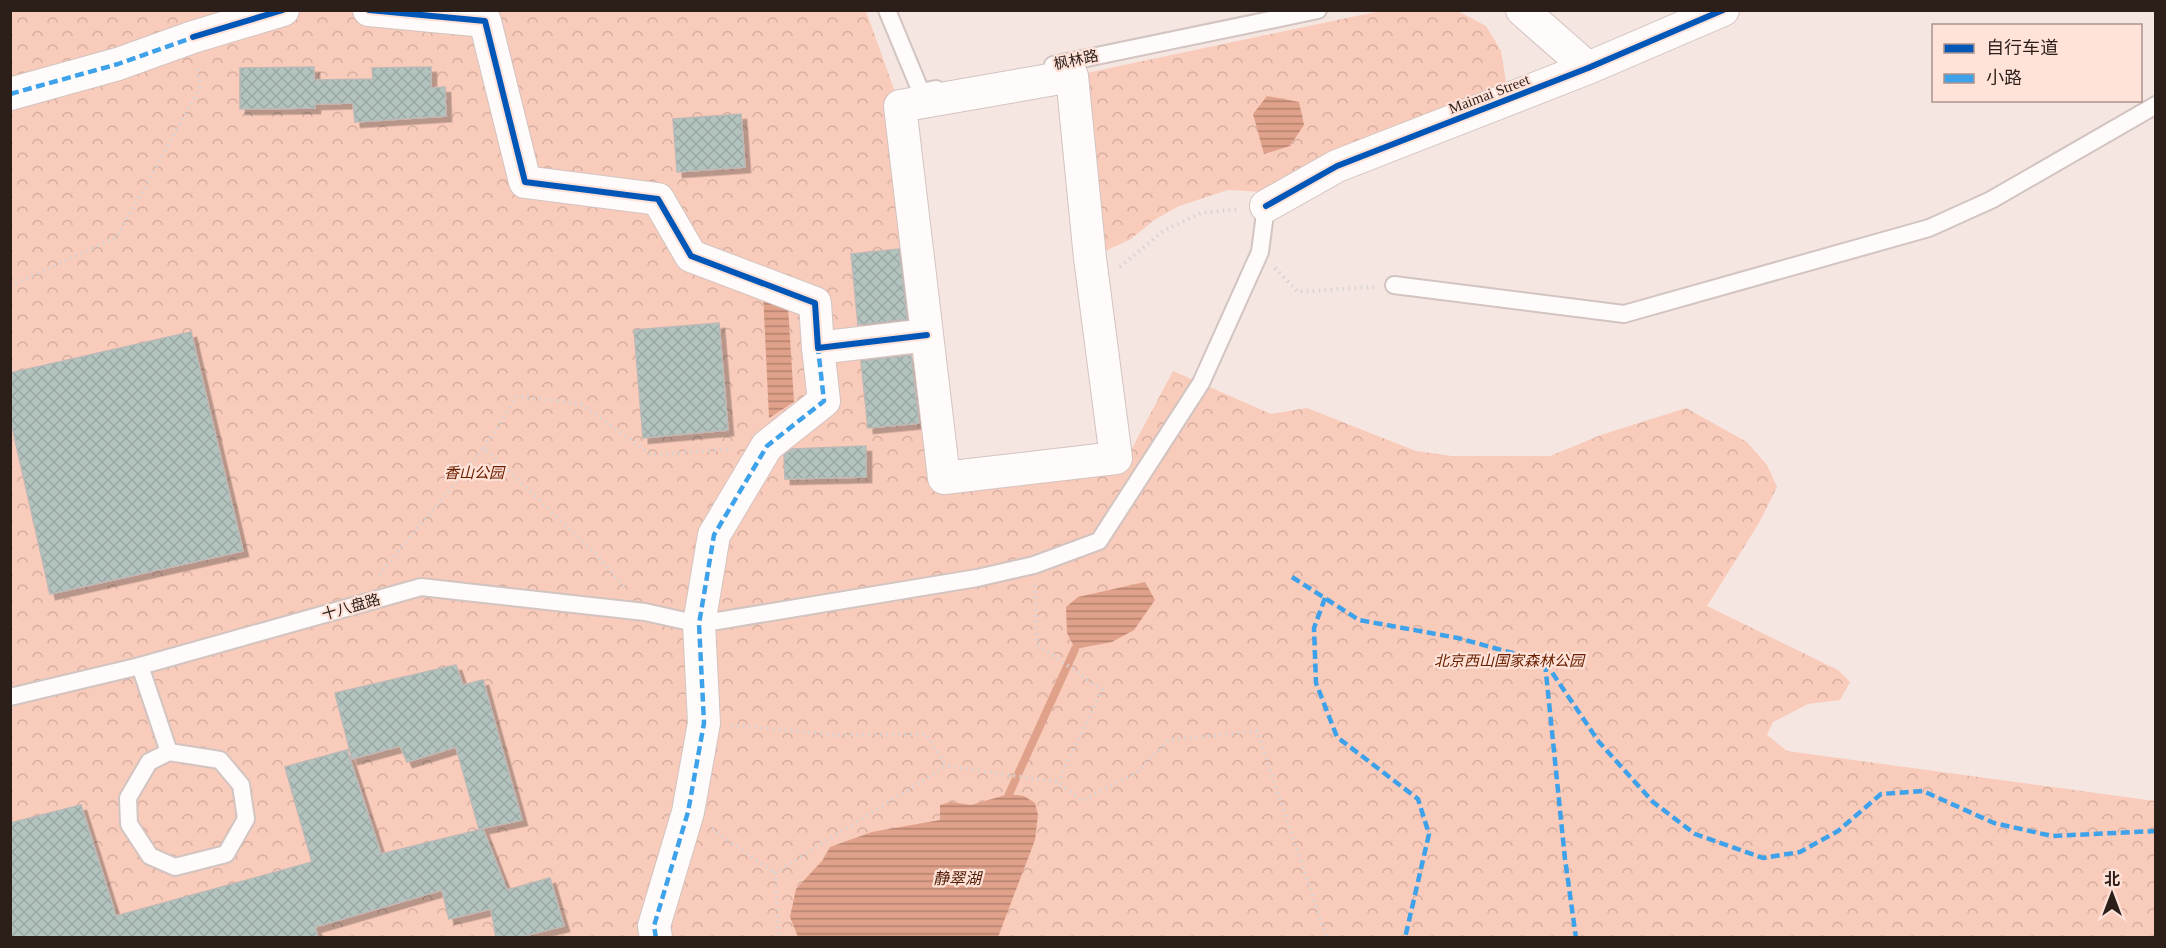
<svg xmlns="http://www.w3.org/2000/svg" width="2166" height="948" viewBox="0 0 2166 948" font-family="'Times New Roman','Noto Sans SC',serif">
<style>
.park{fill:url(#park-crowns)}
.water{fill:url(#water-rules)}
.lines{fill:none;stroke-linecap:round;stroke-linejoin:round}
.stream{stroke:#dfa18a;stroke-width:8}
.building{fill:url(#building-cross-hatch);stroke:#bab9b7;stroke-width:1.5;filter:url(#shadow)}
.lane-casing{stroke:#d2c4c0;stroke-width:20}
.street-casing{stroke:#d2c4c0;stroke-width:34}
.path{stroke:#d8d4d3;stroke-width:4;stroke-dasharray:1.5 4.5;stroke-linecap:butt}
.lane{stroke:#fefbfa;stroke-width:16}
.street{stroke:#fefbfa;stroke-width:32}
.quiet{stroke:#3ea2ea;stroke-width:4.5;stroke-dasharray:9 4.5;stroke-linecap:butt}
.cycleway-casing{stroke:#ffe2d8;stroke-width:10}
.cycleway{stroke:#0057b8;stroke-width:6}
.labels{text-anchor:middle;stroke-width:4.5;stroke-linejoin:round;paint-order:stroke}
.street-label{font-size:15px;fill:#2c1f1a;stroke:#ffe2d8}
.park-label{font-size:15px;font-style:italic;fill:#6a2000;stroke:#ffe2d8}
.water-label{font-size:16px;font-style:italic;fill:#501c06;stroke:#ffe2d8}
</style>
<defs>
<pattern id="park-crowns" width="20" height="18" patternUnits="userSpaceOnUse" patternTransform="scale(1.5)"><rect width="20" height="18" fill="#f9cbba"/><path d="M2 6a3 3 0 1 1 6 0M12 15a3 3 0 1 1 6 0" fill="none" stroke="#d6ae9f"/></pattern>
<pattern id="water-rules" width="6" height="5" patternUnits="userSpaceOnUse" patternTransform="scale(1.5)"><rect width="6" height="5" fill="#dfa18a"/><path d="M0 2.5h6" fill="none" stroke="#b58370"/></pattern>
<pattern id="building-cross-hatch" width="8" height="8" patternUnits="userSpaceOnUse" patternTransform="scale(1.5)"><rect width="8" height="8" fill="#b3c4bf"/><path d="M0 0l8 8M0 8l8-8" fill="none" stroke="#9aa8a4"/></pattern>
<filter id="shadow"><feDropShadow dx="5.5" dy="5.5" stdDeviation="0" flood-color="#0004"/></filter>
</defs>
<rect width="100%" height="100%" fill="#f6e6e1"/>
<g class="park">
<polygon points="1456,10 1486,26 1501,51 1507,88 1262,192 1228,190 1179,206 1154,220 1131,239 1090,258 1072,76 1380,11"/>
<polygon points="10,11 866,11 900,106 944,478 1128,456 1173,371 1271,414 1307,408 1416,451 1452,456 1550,456 1601,435 1686,408 1747,442 1767,465 1777,487 1759,523 1707,606 1838,670 1850,682 1840,700 1808,704 1773,722 1767,735 1787,751 2155,801 2155,937 11,937"/>
</g>
<g class="water">
<polygon points="1267,96 1299,102 1304,125 1290,146 1264,154 1253,114"/>
<polygon points="763,293 788,306 794,402 769,418"/>
<polygon points="1145,582 1155,600 1134,630 1112,642 1075,649 1067,633 1066,607 1078,597"/>
<polygon points="1009,794 1024,796 1035,803 1038,815 1035,840 998,937 798,937 790,917 796,889 822,861 830,847 872,832 940,820 940,805 951,802 971,805"/>
</g>
<g class="lines">
<polyline class="stream" points="1009,794 1075,649"/>
</g>
<g class="building">
<polygon points="314,67 314,80 373,79 372,68 431,67 431,88 445,87 446,116 355,122 353,103 315,104 315,108 240,109 240,68"/>
<polygon points="741,114 745,167 677,172 673,119"/>
<polygon points="899,249 907,319 858,325 851,254"/>
<polygon points="719,323 728,430 643,438 634,330"/>
<polygon points="191,332 243,551 50,594 10,418 10,373"/>
<polygon points="911,355 919,423 868,428 861,361"/>
<polygon points="866,446 866,477 785,479 784,455 792,449"/>
<polygon points="456,665 463,685 483,680 522,820 479,829 456,747 407,762 400,746 352,759 335,693"/>
<polygon points="347,750 381,854 483,829 507,890 550,878 564,926 516,938 496,938 491,909 449,919 442,890 315,927 318,938 10,938 10,823 81,805 116,916 312,862 285,767"/>
</g>
<g class="lines">
<g class="lane-casing">
<g id="lane">
<polyline points="887,10 921,92 936,89"/>
<polyline points="1053,65 1318,10"/>
<polyline points="1394,285 1624,314 1929,228 1991,200 2156,105"/>
<polyline points="140,666 169,752 220,760 241,785 246,819 226,854 175,867 150,856 129,824 128,798 149,762 169,752"/>
<polyline points="10,697 140,666 421,587 645,612 699,624 977,578 1034,565 1099,541 1201,383 1260,252 1266,206"/>
</g>
</g>
<g class="street-casing">
<g id="street">
<polyline points="369,10 485,21 525,182 658,199 691,256 815,303 818,348 927,335"/>
<polyline points="1522,10 1588,68"/>
<polygon points="1072,76 1090,258 1116,458 944,478 900,106"/>
<polyline points="10,94 118,64 193,37 283,10"/>
<polyline points="1266,206 1337,166 1588,68 1723,10"/>
<polyline points="656,938 654,926 688,812 704,723 699,624 714,535 767,446 824,401 818,348"/>
</g>
</g>
<g class="path">
<polyline points="1120,267 1163,231 1201,213 1239,209"/>
<polyline points="1275,268 1298,292 1374,287"/>
<polyline points="10,286 117,237 200,88 197,65"/>
<polyline points="484,448 517,396 581,404 652,455 733,449"/>
<polyline points="379,575 484,448 597,555 625,588"/>
<polyline points="1035,585 1037,644 1102,690 1058,782"/>
<polyline points="731,725 839,735 926,734 946,766"/>
<polyline points="712,829 775,873"/>
<polyline points="775,873 946,766 1058,782 1082,801 1136,773 1169,740 1257,731 1327,938"/>
<polyline points="775,873 779,938"/>
</g>
<use href="#lane" class="lane"/>
<use href="#street" class="street"/>
<g class="quiet">
<polyline points="10,94 118,64 197,36"/>
<polyline points="1292,577 1359,620 1458,638 1545,662 1599,742 1653,802 1695,834 1763,858 1800,852 1838,831 1881,794 1923,791 1994,823 2052,836 2156,831"/>
<polyline points="1325,598 1314,628 1316,683 1337,737 1418,799 1429,834 1405,938"/>
<polyline points="1545,663 1565,859 1576,938"/>
<polyline points="656,938 654,926 688,812 704,723 699,624 714,535 767,446 824,401 818,348"/>
</g>
<g class="cycleway-casing">
<g id="cycleway">
<polyline points="369,10 485,21 525,182 658,199 691,256 815,303 818,348 927,335"/>
<polyline points="193,37 283,10"/>
<polyline points="1266,206 1337,166 1588,68 1723,10"/>
</g>
</g>
<use href="#cycleway" class="cycleway"/>
</g>
<g class="labels">
<g class="street-label">
<text transform="translate(1076 60) rotate(-12)" y="5">枫林路</text>
<text transform="translate(1489 94) rotate(-21)" y="5">Maimai Street</text>
<text transform="translate(351 607) rotate(-16)" y="5">十八盘路</text>
</g>
<g class="park-label">
<text x="474" y="478">香山公园</text>
<text x="1509" y="666">北京西山国家森林公园</text>
</g>
<g class="water-label">
<text x="957" y="884">静翠湖</text>
</g>
</g>
<rect width="2166" height="948" fill="none" stroke="#2c1f1a" stroke-width="24"/>
<rect x="1932" y="24" width="210" height="78" fill="#ffe2d8" stroke="#ab948c" stroke-width="1.5"/>
<rect x="1944" y="44" width="30" height="9" fill="#0057b8" stroke="#ab948c" stroke-width="1.5"/>
<text x="1986" y="54" font-size="18" fill="#2c1f1a">自行车道</text>
<rect x="1944" y="74" width="30" height="9" fill="#3ea2ea" stroke="#ab948c" stroke-width="1.5"/>
<text x="1986" y="84" font-size="18" fill="#2c1f1a">小路</text>
<g transform="translate(2112 894)" stroke="#ffe2d8" stroke-width="4.5" paint-order="stroke">
<path d="M0-4.5L10 22L0 15L-10 22Z" fill="#2c1f1a"/>
<text y="-9" font-size="16" font-weight="bold" text-anchor="middle" fill="#2c1f1a">北</text>
</g>
</svg>
